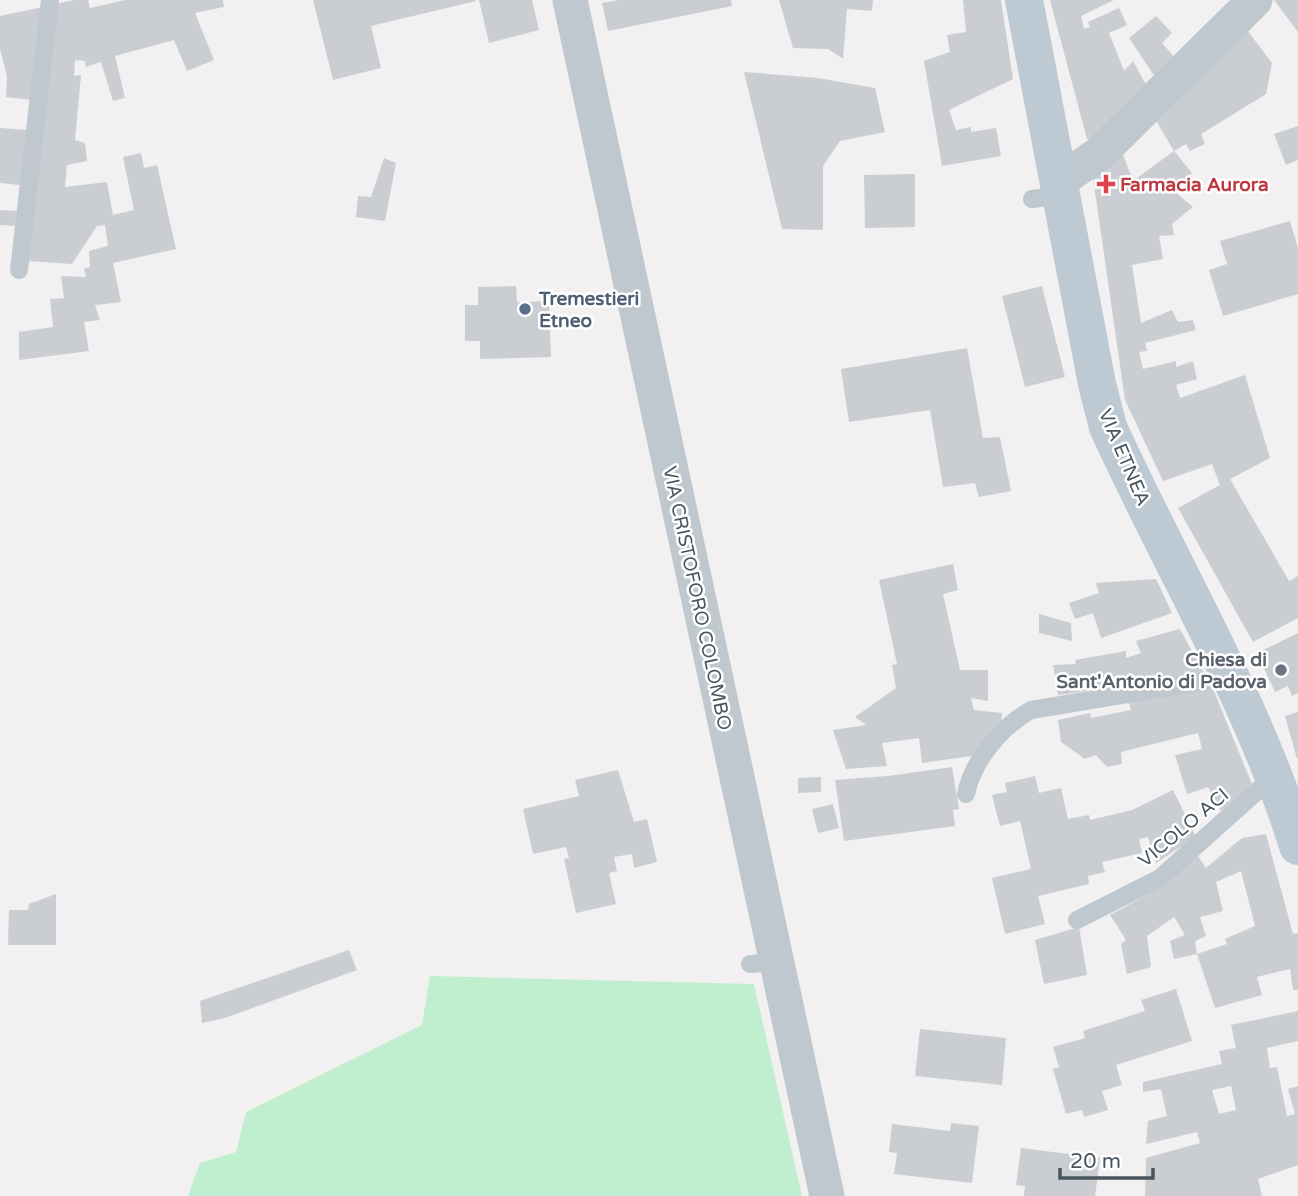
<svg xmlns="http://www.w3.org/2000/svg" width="1298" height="1196" viewBox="0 0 1298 1196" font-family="'Varela Round',sans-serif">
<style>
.green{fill:#c0efcf}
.building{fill:#caced2;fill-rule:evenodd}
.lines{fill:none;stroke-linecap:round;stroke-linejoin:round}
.lane{stroke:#bec8ce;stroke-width:18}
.street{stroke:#bec8ce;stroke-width:35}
.secondary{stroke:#becad3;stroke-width:38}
.health-dot{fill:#e0444e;stroke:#fff;stroke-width:2.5}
.service-dot{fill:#5c6f8a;stroke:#fff;stroke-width:2.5}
.worship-dot{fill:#6b7280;stroke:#fff;stroke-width:2.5}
.labels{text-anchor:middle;stroke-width:5;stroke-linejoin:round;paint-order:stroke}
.health-label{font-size:19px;font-weight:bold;fill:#be3a42;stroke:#fff;text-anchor:start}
.service-label{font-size:19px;font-weight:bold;fill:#4e5e75;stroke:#fff;text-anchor:start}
.street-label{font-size:19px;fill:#48555d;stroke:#fff}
.worship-label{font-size:19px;font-weight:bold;fill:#5b616d;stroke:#fff;text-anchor:end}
</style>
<rect width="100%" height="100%" fill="#f2f0f0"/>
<polygon class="green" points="430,976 754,984 802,1196 188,1196 200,1163 236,1152 246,1112 422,1025"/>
<g class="building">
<polygon points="74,0 88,0 90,8 125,0 223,0 224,7 195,13 214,60 187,71 174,40 115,56 125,98 113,101 101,62 86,67 85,61 75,60 74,76 81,75 75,140 85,143 87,161 67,165 65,187 107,182 113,215 134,210 123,157 141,153 144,168 157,165 176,249 113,263 121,302 95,305 100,320 84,322 89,351 19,360 19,332 53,327 50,299 64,298 61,276 86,277 84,269 90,267 89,251 108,246 105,225 97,226 72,264 28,261 56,4"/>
<polygon points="313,0 475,0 476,1 371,26 381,68 333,80"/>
<polygon points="479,0 532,0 539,30 489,43"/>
<polygon points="619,0 731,0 732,6 608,31 602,3"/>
<polygon points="779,0 873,0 872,11 847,9 843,59 828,49 793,48"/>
<polygon points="963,0 1001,0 1013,79 949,110 956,130 971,127 971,132 996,128 1001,156 942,166 924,61 950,52 947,35 966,32"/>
<polygon points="1050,0 1114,0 1081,16 1084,29 1090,27 1088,22 1119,8 1127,25 1109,33 1124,71 1133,61 1150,92 1095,141 1087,139"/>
<polygon points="1274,0 1298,0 1298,32"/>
<polygon points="43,7 31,100 6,97 7,77 0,49 0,16"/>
<polygon points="1156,16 1172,33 1162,43 1178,61 1157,80 1129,38"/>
<polygon points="1244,26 1272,63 1266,94 1201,134 1205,144 1190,151 1186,144 1174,151 1152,114"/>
<polygon points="744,72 818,78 875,88 885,132 840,141 823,166 823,230 782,229"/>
<polygon points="1298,126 1298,160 1286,165 1274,134"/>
<polygon points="0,128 27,130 20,185 0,183"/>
<polygon points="1121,149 1133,181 1174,151 1192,173 1174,191 1193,207 1172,224 1174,235 1159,236 1163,259 1132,265 1141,323 1172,310 1178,322 1193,320 1196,330 1145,343 1147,351 1139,352 1143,369 1176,361 1176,367 1193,361 1197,379 1176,385 1180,398 1245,375 1270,458 1230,479 1289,581 1298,576 1298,618 1253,642 1178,508 1220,485 1212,464 1163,481 1125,400 1093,178"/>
<polygon points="384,158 396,163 385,221 356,217 358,196 371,197"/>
<polygon points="915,174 915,227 865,228 864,175"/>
<polygon points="0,210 17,211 15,226 0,225"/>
<polygon points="1290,221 1298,248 1298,294 1223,316 1209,270 1227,264 1220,241"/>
<polygon points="516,286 517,302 549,301 551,357 480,359 480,341 465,341 465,305 478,305 478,287"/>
<polygon points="1042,286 1065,377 1025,387 1002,296"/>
<polygon points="967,348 983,438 1000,437 1011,491 979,497 975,483 943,487 930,410 849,422 841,369"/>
<polygon points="953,564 958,590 943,594 960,670 988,670 988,701 971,698 974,710 1002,713 1001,727 979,755 922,763 919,738 882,743 887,766 846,769 833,730 866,725 855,717 896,688 892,665 897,664 879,580"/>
<polygon points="1156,579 1172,613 1101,638 1093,613 1075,619 1069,603 1099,593 1096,583"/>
<polygon points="1039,614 1071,623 1072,641 1039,633"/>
<polygon points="1180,629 1205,675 1058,695 1053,665 1076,664 1075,660 1126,651 1126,658 1141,653 1136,641"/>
<polygon points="1298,633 1298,693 1292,696 1288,686 1275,692 1257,653"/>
<polygon points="1211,684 1252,784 1221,811 1208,787 1187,794 1175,755 1202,749 1198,733 1121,752 1122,764 1107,767 1096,755 1085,759 1061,742 1058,720 1090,713 1091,718 1131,710 1129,703"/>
<polygon points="1298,712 1298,758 1297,759 1285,716"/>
<polygon points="952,767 959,809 953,810 955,826 844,841 835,780 888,776"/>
<polygon points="618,770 634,822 647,819 657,862 634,868 632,854 614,857 617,871 609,873 616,904 576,913 564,859 569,858 566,847 533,854 523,809 579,796 575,780"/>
<polygon points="1035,776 1039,793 1061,788 1068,819 1089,815 1090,820 1132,810 1173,790 1196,837 1156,863 1148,837 1139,839 1142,853 1102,862 1105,872 1088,876 1089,884 1038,896 1045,924 1005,934 992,878 1031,869 1020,821 1000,826 992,795 1007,792 1005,783"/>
<polygon points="821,777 821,792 798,793 798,778"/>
<polygon points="833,804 839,828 818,833 812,809"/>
<path d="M1266,834l27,100 5,-1v57h-5l-3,-21 -33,8 5,18 -47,13 -18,-54 -23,5 -4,-18 15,-6 -11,-18 -27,19 4,31 -24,7 -6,-30 5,-4 -16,-25 51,-28 37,-31 8,12 36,-30zM1241,871l14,55 -30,13 2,5 -30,10 -2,-13 11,-5 -6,-19 23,-6 -7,-29z"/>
<polygon points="56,894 56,945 8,945 9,910 28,910 29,904"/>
<polygon points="1079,927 1087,975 1044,984 1035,940"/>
<polygon points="349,950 357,970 225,1018 202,1023 200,1001"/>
<polygon points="1176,989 1192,1041 1116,1065 1122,1085 1102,1091 1108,1110 1084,1117 1082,1110 1066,1114 1053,1069 1059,1067 1053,1047 1085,1038 1083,1031 1145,1011 1141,1000"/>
<path d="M1298,1011v30l-31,7 3,20 7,-1 10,49 8,-2 -7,-25 10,-3v79l-40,14 4,17h-117l1,-38 54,-15 -3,-11 -51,12 2,-23 19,-5 -6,-27 -18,3v-10l79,-18 -3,-13 17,-3 -5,-23zM1231,1086l5,24 -17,4 -7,-24z"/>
<polygon points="920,1029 1006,1038 1002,1085 915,1076"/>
<polygon points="951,1123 979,1126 972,1183 894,1174 897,1153 889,1152 892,1124 950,1131"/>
<polygon points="1021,1148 1100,1158 1095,1196 1024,1196 1025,1186 1016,1185"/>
</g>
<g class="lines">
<g class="lane">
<polyline points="1032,199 1062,195"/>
<polyline points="19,270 50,0"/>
<path d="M966,794c7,-34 35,-67 65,-84l199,-33"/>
<polyline points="1077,920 1160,878 1273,777"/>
<polyline points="750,964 776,962"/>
</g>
<g class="street">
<polyline points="570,0 827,1196"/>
<polyline points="1060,181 1100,153 1255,0"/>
</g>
<path class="secondary" d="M1024,0l73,384 11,43c63,139 145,273 190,419"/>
</g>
<path class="health-dot" d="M1102.5 173.5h7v7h7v7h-7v7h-7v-7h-7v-7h7z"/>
<circle class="service-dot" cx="525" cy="309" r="7"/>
<circle class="worship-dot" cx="1281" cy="670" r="7"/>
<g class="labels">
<g class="health-label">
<text x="1120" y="191">Farmacia Aurora</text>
</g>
<g class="service-label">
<text x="539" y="305">Tremestieri<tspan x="539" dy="22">Etneo</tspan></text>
</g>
<g class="street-label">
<text transform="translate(1125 457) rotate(67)" y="7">VIA ETNEA</text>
<text transform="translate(698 598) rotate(78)" y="7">VIA CRISTOFORO COLOMBO</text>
<text transform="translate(1183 827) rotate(-40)" y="7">VICOLO ACI</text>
</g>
<g class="worship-label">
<text x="1267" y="666">Chiesa di<tspan x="1267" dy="22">Sant'Antonio di Padova</tspan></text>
</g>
</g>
<path d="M1060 1168v10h93v-10" fill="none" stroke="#48555d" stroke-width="3.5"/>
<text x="1070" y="1168" font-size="21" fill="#48555d" stroke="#ffffff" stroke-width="5" paint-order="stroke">20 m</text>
</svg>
